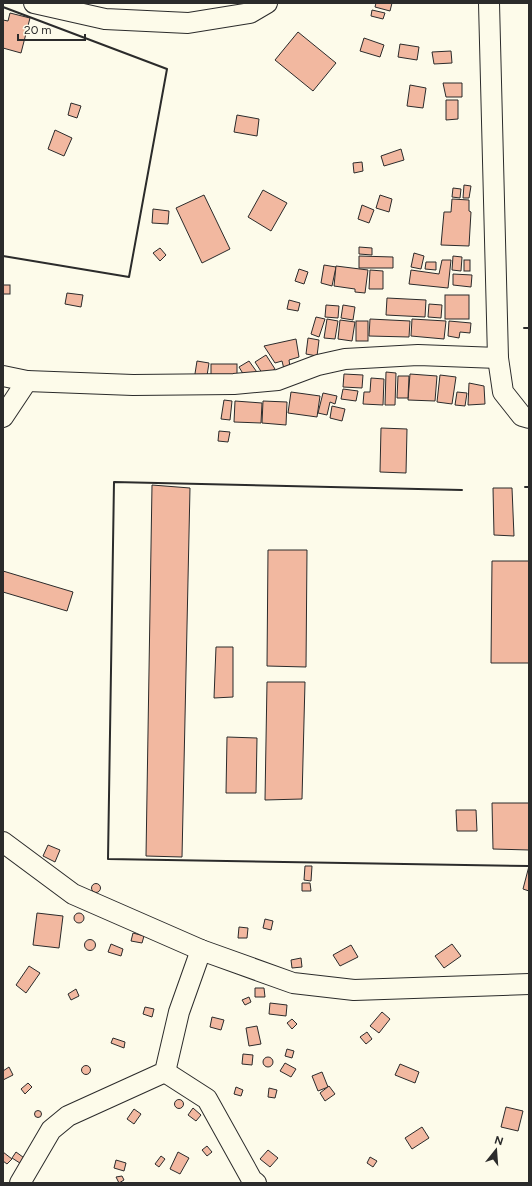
<svg xmlns="http://www.w3.org/2000/svg" width="532" height="1186" viewBox="0 0 532 1186" font-family="Figtree,sans-serif">
<style>
.building{fill:#f2b8a0;stroke:#2b2b2b}
.lines{fill:none;stroke-linecap:round;stroke-linejoin:round}
.street-casing{stroke:#2b2b2b;stroke-width:22}
.street{stroke:#fdfbea;stroke-width:20}
.wall{stroke:#2b2b2b;stroke-width:2}
</style>
<rect width="100%" height="100%" fill="#fdfbea"/>
<g class="building">
<polygon points="376,3 392,3 390,11 375,7"/>
<polygon points="372,10 385,13 383,19 371,16"/>
<polygon points="10,13 30,18 21,53 3,48 3,20 8,21"/>
<polygon points="298,32 336,63 313,91 275,60"/>
<polygon points="364,38 384,45 380,57 360,51"/>
<polygon points="400,44 419,47 417,60 398,57"/>
<polygon points="451,51 452,63 434,64 432,52"/>
<polygon points="443,83 462,83 462,97 446,97"/>
<polygon points="410,85 426,88 423,108 407,106"/>
<polygon points="446,100 458,100 458,119 446,120"/>
<polygon points="71,103 81,106 77,118 68,115"/>
<polygon points="237,115 259,119 257,136 234,132"/>
<polygon points="55,130 72,138 64,156 48,149"/>
<polygon points="401,149 404,160 384,166 381,156"/>
<polygon points="362,162 363,171 354,173 353,163"/>
<polygon points="464,185 471,186 469,198 463,198"/>
<polygon points="453,188 461,189 460,198 452,197"/>
<polygon points="263,190 287,203 271,231 248,217"/>
<polygon points="204,195 230,249 202,263 176,208"/>
<polygon points="380,195 392,199 389,212 376,208"/>
<polygon points="452,199 469,200 469,211 471,212 469,246 441,245 444,212 451,212"/>
<polygon points="362,205 374,210 369,223 358,219"/>
<polygon points="153,209 169,211 168,224 152,223"/>
<polygon points="359,247 372,248 372,255 359,254"/>
<polygon points="160,248 166,255 160,261 153,253"/>
<polygon points="414,253 424,256 421,269 411,267"/>
<polygon points="359,256 393,257 393,268 359,268"/>
<polygon points="453,256 462,257 461,271 452,270"/>
<polygon points="442,260 451,260 448,288 409,284 411,270 439,274"/>
<rect x="464" y="260" width="6" height="11"/>
<polygon points="426,262 436,262 436,270 425,269"/>
<polygon points="324,265 336,267 332,286 321,283"/>
<polygon points="336,266 368,270 365,293 355,292 355,289 334,286"/>
<polygon points="299,269 308,272 304,284 295,281"/>
<polygon points="370,270 383,271 383,289 369,289"/>
<polygon points="453,274 472,275 471,287 453,285"/>
<rect x="3" y="285" width="7" height="9"/>
<polygon points="67,293 83,295 81,307 65,304"/>
<rect x="445" y="295" width="24" height="24"/>
<polygon points="387,298 426,300 425,317 386,315"/>
<polygon points="289,300 300,303 298,311 287,309"/>
<polygon points="429,304 442,305 441,318 428,317"/>
<polygon points="326,305 339,306 338,318 325,317"/>
<polygon points="343,305 355,307 353,320 341,318"/>
<polygon points="316,317 325,319 319,337 311,334"/>
<polygon points="327,319 338,321 335,339 324,338"/>
<polygon points="370,319 410,321 409,337 369,336"/>
<polygon points="412,319 446,321 444,339 411,336"/>
<polygon points="340,320 355,322 352,341 338,339"/>
<rect x="356" y="321" width="12" height="20"/>
<polygon points="449,321 471,323 470,333 460,332 459,338 448,336"/>
<polygon points="308,338 319,340 317,356 306,354"/>
<polygon points="296,339 299,357 289,360 290,367 284,369 282,361 275,363 264,346"/>
<polygon points="266,355 275,369 264,376 255,362"/>
<polygon points="197,361 209,363 206,382 194,380"/>
<polygon points="249,361 259,375 248,382 239,367"/>
<rect x="211" y="364" width="26" height="15"/>
<polygon points="386,372 396,373 395,405 385,405"/>
<polygon points="344,374 363,375 362,388 343,387"/>
<polygon points="410,374 437,376 435,401 408,400"/>
<polygon points="440,375 456,377 452,404 437,402"/>
<polygon points="398,376 409,376 408,398 397,398"/>
<polygon points="371,378 384,379 383,405 363,404 364,392 370,392"/>
<polygon points="469,383 484,386 485,404 468,405"/>
<polygon points="343,389 358,391 356,401 341,399"/>
<polygon points="291,392 320,396 317,417 288,413"/>
<polygon points="457,392 467,393 465,406 455,405"/>
<polygon points="323,393 337,396 335,404 330,402 327,415 318,413"/>
<polygon points="224,400 232,401 230,420 221,419"/>
<polygon points="235,401 262,403 261,423 234,422"/>
<polygon points="263,401 287,402 286,425 262,423"/>
<polygon points="332,406 345,409 342,421 330,418"/>
<polygon points="381,428 407,429 406,473 380,472"/>
<polygon points="219,431 230,432 228,442 218,441"/>
<polygon points="152,485 190,488 182,857 146,856"/>
<polygon points="493,488 512,488 514,536 494,535"/>
<polygon points="268,550 307,550 306,667 267,666"/>
<polygon points="492,561 529,561 529,663 491,663"/>
<polygon points="3,571 73,592 67,611 3,592"/>
<polygon points="216,647 233,647 233,697 214,698"/>
<polygon points="267,682 305,682 302,799 265,800"/>
<polygon points="227,737 257,738 256,793 226,793"/>
<polygon points="492,803 529,803 529,850 493,849"/>
<polygon points="456,810 476,810 477,831 457,831"/>
<polygon points="48,845 60,850 55,862 43,856"/>
<polygon points="305,866 312,866 311,881 304,880"/>
<polygon points="529,866 529,891 523,889"/>
<polygon points="302,883 310,883 311,891 302,891"/>
<circle cx="96" cy="888" r="4.5"/>
<polygon points="37,913 63,916 59,948 33,945"/>
<circle cx="79" cy="918" r="5"/>
<polygon points="265,919 273,921 271,930 263,928"/>
<polygon points="239,927 248,928 247,938 238,938"/>
<polygon points="133,933 144,936 142,943 131,941"/>
<circle cx="90" cy="945" r="5.5"/>
<polygon points="111,944 123,949 121,956 108,952"/>
<polygon points="452,944 461,956 444,968 435,956"/>
<polygon points="351,945 358,957 340,966 333,955"/>
<polygon points="301,958 302,967 292,968 291,960"/>
<polygon points="29,966 40,973 26,993 16,985"/>
<polygon points="255,988 264,988 265,997 255,997"/>
<polygon points="76,989 79,996 71,1000 68,994"/>
<polygon points="249,997 251,1002 245,1005 242,1000"/>
<polygon points="270,1003 287,1005 286,1016 269,1014"/>
<polygon points="145,1007 154,1009 152,1017 143,1014"/>
<polygon points="382,1012 390,1019 379,1033 370,1026"/>
<polygon points="212,1017 224,1020 221,1030 210,1027"/>
<polygon points="292,1019 297,1024 292,1029 287,1023"/>
<polygon points="257,1026 261,1044 249,1046 246,1028"/>
<polygon points="367,1032 372,1039 366,1044 360,1037"/>
<polygon points="113,1038 125,1042 124,1048 111,1043"/>
<polygon points="287,1049 294,1051 292,1058 285,1056"/>
<polygon points="243,1054 253,1055 252,1065 242,1064"/>
<circle cx="268" cy="1062" r="5"/>
<polygon points="285,1063 296,1069 291,1077 280,1071"/>
<polygon points="400,1064 419,1072 415,1083 395,1075"/>
<circle cx="86" cy="1070" r="4.5"/>
<polygon points="9,1067 13,1075 3,1080 3,1071"/>
<polygon points="322,1072 328,1087 318,1091 312,1076"/>
<polygon points="28,1083 32,1087 25,1094 21,1089"/>
<polygon points="329,1086 335,1094 325,1101 320,1093"/>
<polygon points="236,1087 243,1090 241,1096 234,1094"/>
<polygon points="269,1088 277,1090 275,1098 268,1097"/>
<circle cx="179" cy="1104" r="4.5"/>
<polygon points="506,1107 523,1111 518,1131 501,1127"/>
<polygon points="193,1108 201,1115 196,1121 188,1115"/>
<polygon points="134,1109 141,1114 134,1124 127,1119"/>
<circle cx="38" cy="1114" r="3.5"/>
<polygon points="422,1127 429,1138 412,1149 405,1138"/>
<polygon points="207,1146 212,1152 207,1156 202,1150"/>
<polygon points="268,1150 278,1158 270,1167 260,1159"/>
<polygon points="3,1152 12,1159 7,1164 3,1161"/>
<polygon points="16,1152 27,1160 23,1165 12,1158"/>
<polygon points="178,1152 189,1158 180,1174 170,1169"/>
<polygon points="161,1156 165,1159 159,1167 155,1164"/>
<polygon points="370,1157 377,1161 373,1167 367,1163"/>
<polygon points="116,1160 126,1163 124,1171 114,1168"/>
<polygon points="122,1176 124,1180 119,1183 116,1177"/>
</g>
<g class="lines">
<g class="street-casing">
<g id="street">
<polyline points="34,3 105,19 188,23 250,13 267,3"/>
<polyline points="489,3 498,358 503,392 522,416 529,418"/>
<polyline points="3,376 27,381"/>
<polyline points="3,417 27,381 133,385 234,384 278,380 318,365 345,359 418,355 498,358"/>
<polyline points="3,842 73,894 201,950 293,983 354,990 529,984"/>
<polyline points="165,1072 207,1099 252,1180 256,1183"/>
<polyline points="20,1183 51,1130 68,1116 165,1072 179,1012 201,950"/>
</g>
</g>
<use href="#street" class="street"/>
<g class="wall">
<polyline points="3,7 167,69 129,277 3,256"/>
<polyline points="524,328 529,328"/>
<polyline points="525,487 529,487"/>
<polyline points="462,490 114,482 108,859 529,866"/>
</g>
</g>
<rect width="532" height="1186" fill="none" stroke="#2b2b2b" stroke-width="8"/>
<g transform="translate(496 1150) rotate(17)" stroke="#fdfbea" stroke-width="3" paint-order="stroke">
<path d="M0-3L7 15L0 10L-7 15Z" fill="#2b2b2b"/>
<text y="-6" font-size="11" font-weight="bold" text-anchor="middle" fill="#2b2b2b">N</text>
</g>
<path d="M18 34v6h67v-6" fill="none" stroke="#2b2b2b" stroke-width="2"/>
<text x="24" y="34" font-size="12" fill="#2b2b2b" stroke="#fdfbea" stroke-width="3" paint-order="stroke">20 m</text>
</svg>
